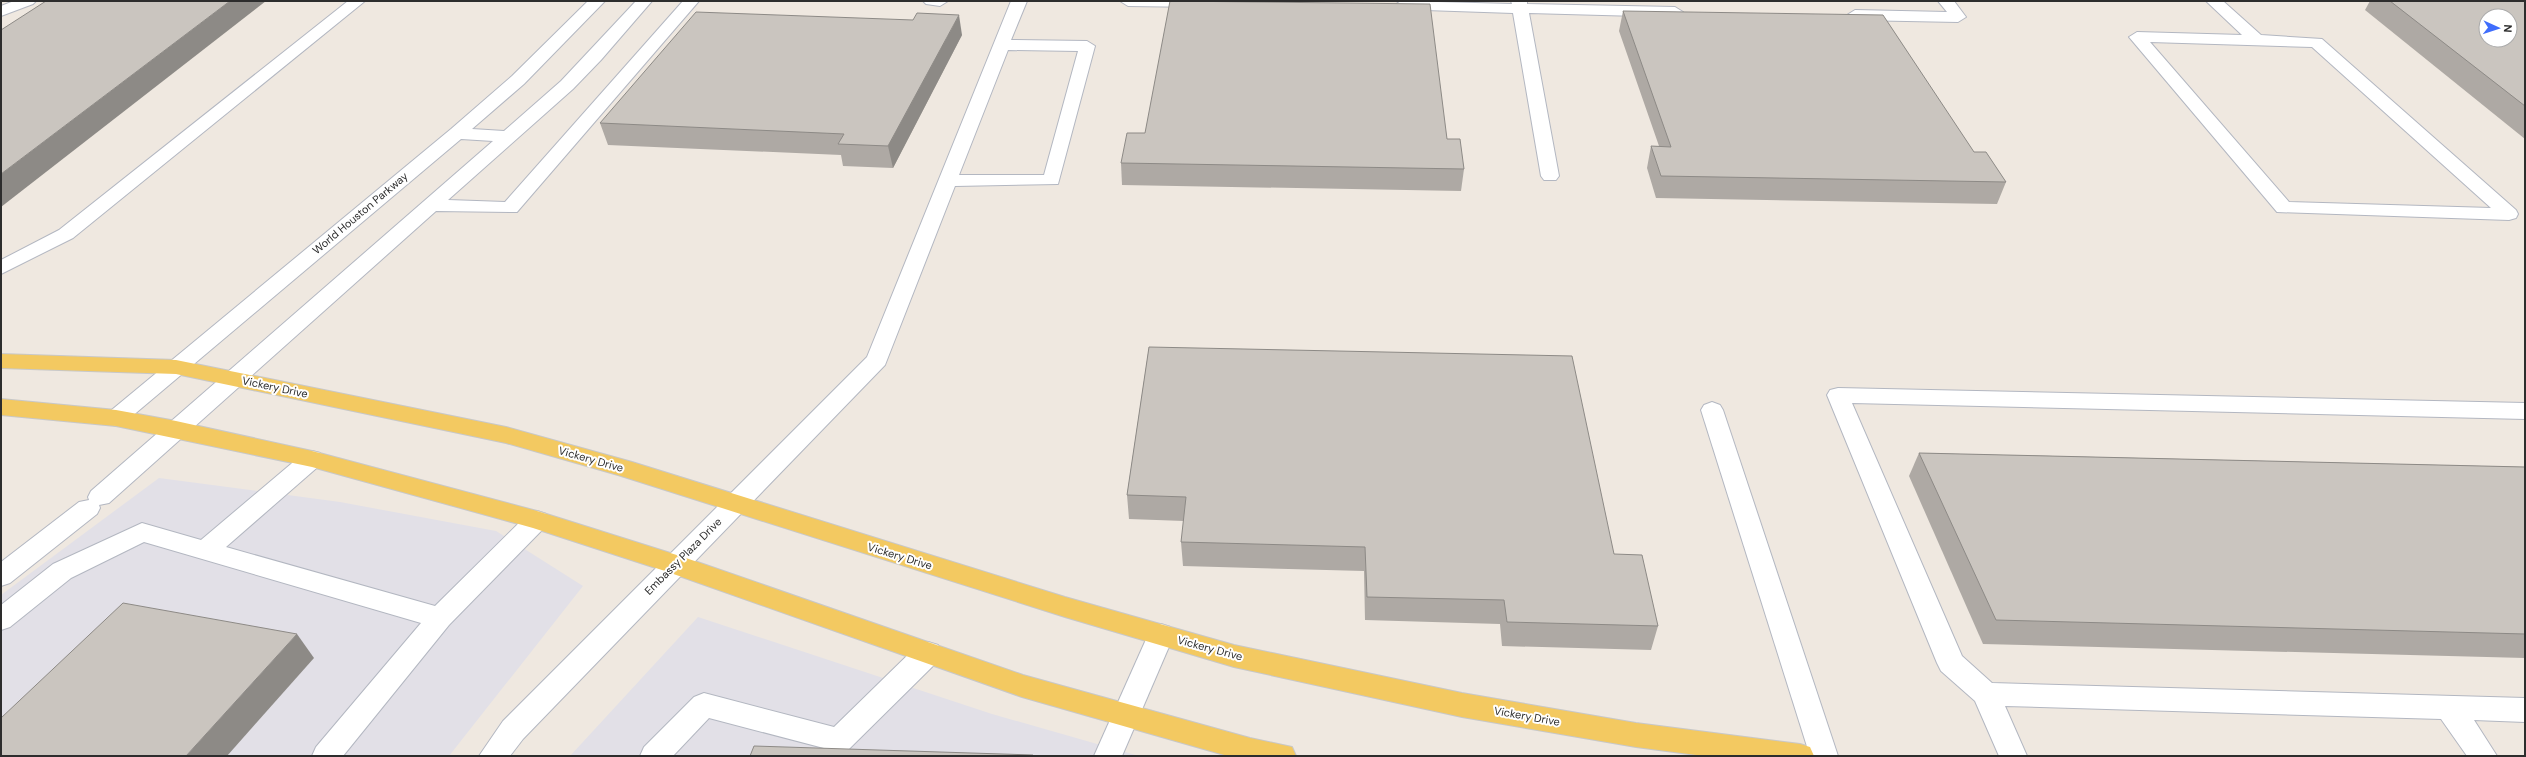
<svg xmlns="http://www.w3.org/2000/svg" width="2526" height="757" viewBox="0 0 2526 757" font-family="'DM Sans',sans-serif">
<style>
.industrial{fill:#e2e0e7}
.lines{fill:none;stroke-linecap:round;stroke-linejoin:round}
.minor-casing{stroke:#b3b7c1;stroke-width:2}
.major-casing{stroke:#c8c8c8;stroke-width:2}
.minor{fill:#fff;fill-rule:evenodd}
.major{fill:#f3c961;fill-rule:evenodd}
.wall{fill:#aea9a4}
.shaded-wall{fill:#8d8a86}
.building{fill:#cac5bf;stroke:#8d8a86;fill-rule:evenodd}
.labels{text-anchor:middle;stroke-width:4;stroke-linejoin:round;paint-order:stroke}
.street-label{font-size:11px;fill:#2d2d2d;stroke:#fff}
</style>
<rect width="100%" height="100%" fill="#efe8e0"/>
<g class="industrial">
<polygon points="159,478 340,502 496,531 583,586 449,756 1,756 1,595"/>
<polygon points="698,617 992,714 1139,756 570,756"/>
</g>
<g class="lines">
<g class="minor-casing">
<g id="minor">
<polygon points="14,1 36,1 33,4 1,16 1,6"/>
<polygon points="348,1 365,1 73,238 1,274 1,260 59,230"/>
<polygon points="588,1 605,1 524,84 472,129 504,131 561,81 636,1 652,1 601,60 573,89 448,200 505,202 683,1 699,1 517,212 436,211 109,503 99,505 100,508 97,514 10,583 1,586 1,562 79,502 89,500 88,497 91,491 493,141 461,139 124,423 116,426 108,423 105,418 108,413 451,129 512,76"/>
<polygon points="923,1 948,1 940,6 926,4"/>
<path d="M1011,1h16l-16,39 76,1 8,5 -37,138 -103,2 -70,179 -362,374 -13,17h-31l24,-35 364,-364zM1008,50l70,1 -34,124h-85z"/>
<polygon points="1120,1 1206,1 1207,2 1199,7 1128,6"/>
<polygon points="1401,1 1512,4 1511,1 1527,1 1527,4 1675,7 1683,12 1675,17 1529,13 1559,176 1556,180 1544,180 1541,176 1513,13 1396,9 1393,6"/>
<polygon points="1938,1 1954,1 1966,17 1958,22 1855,20 1847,15 1855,10 1947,12"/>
<path d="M2206,1h17l38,34 61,4 194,171 2,4 -2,4 -7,2 -232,-8 -148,-175 8,-5 105,3zM2150,42l162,5 179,161 -202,-6z"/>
<polygon points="1838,388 2525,403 2525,419 1852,403 1962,656 1992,683 2525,698 2525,722 2474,720 2497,756 2467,756 2441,719 2005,706 2027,756 1999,756 1975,701 1941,671 1937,663 1827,395 1830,390"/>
<polygon points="1712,402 1720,405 1723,410 1838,756 1810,756 1701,410 1704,405"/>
<polygon points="312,451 320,453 324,459 320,465 226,547 435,606 528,514 537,511 546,514 549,520 546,526 449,625 343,756 312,756 316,747 421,623 144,542 71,578 10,627 1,630 1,605 53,564 142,523 201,540 304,453"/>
<polygon points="1161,624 1170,627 1174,635 1122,756 1094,756 1148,635 1152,627"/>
<polygon points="928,642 938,645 942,653 938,661 849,749 839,752 709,718 673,756 640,756 644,747 694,697 704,693 834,727 918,645"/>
</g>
</g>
<g class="major-casing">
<g id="major">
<polygon points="1,354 176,360 506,427 632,462 1065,597 1234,645 1462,693 1636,723 1800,744 1810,747 1814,756 1704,756 1636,747 1462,717 1234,667 1065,617 618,475 506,443 176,374 1,368"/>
<polygon points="1,399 116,410 176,421 312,451 537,511 683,557 1023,675 1250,738 1292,747 1296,756 1228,756 1022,697 665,571 533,528 312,467 116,426 1,415"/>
</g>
</g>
<use href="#minor" class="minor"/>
<use href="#major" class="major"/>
</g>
<g class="wall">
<polygon points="2370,1 2525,1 2525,139 2365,10"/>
<polygon points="1623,11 1974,152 2006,182 1997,204 1656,198 1647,168 1651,146 1659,146 1619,31"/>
<polygon points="962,35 893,168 843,166 841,155 608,145 600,123"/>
<polygon points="1447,139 1464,169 1461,191 1122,185 1121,163"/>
<polygon points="1149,347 1614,554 1658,626 1651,650 1502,646 1500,624 1365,620 1364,571 1183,566 1181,542 1184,521 1129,519 1127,495"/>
<polygon points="1919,453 2525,467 2525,658 1983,644 1909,476"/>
</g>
<g class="shaded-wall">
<polygon points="230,1 266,1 1,207 1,174"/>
<polygon points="959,15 962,35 893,168 888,146"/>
<polygon points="297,634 314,658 227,756 186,756"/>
</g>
<g class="building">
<polygon points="46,1 230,1 1,174 1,30"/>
<polygon points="1170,1 1430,4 1447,139 1460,139 1464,169 1121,163 1127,133 1145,133"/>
<path d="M2390,1h135v105zM2486,16h24v24h-24z"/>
<polygon points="1623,11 1883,15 1974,152 1986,152 2006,182 1661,176 1651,146 1671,147"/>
<polygon points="696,12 913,20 917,13 959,15 888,146 838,144 844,134 600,123"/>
<polygon points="1149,347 1572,356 1614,554 1642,555 1658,626 1507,622 1504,600 1367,597 1365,547 1181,542 1186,497 1127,495"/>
<polygon points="1919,453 2525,467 2525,634 1996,620"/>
<polygon points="123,603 297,634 186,756 1,756 1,718"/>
<polygon points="754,746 1033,755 1033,756 750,756"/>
</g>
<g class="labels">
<g class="street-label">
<text transform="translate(360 213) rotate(-40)" y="4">World Houston Parkway</text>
<text transform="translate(275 387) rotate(12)" y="4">Vickery Drive</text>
<text transform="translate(591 459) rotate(16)" y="4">Vickery Drive</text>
<text transform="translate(683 556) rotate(-45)" y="4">Embassy Plaza Drive</text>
<text transform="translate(900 556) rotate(17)" y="4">Vickery Drive</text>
<text transform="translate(1210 648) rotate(15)" y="4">Vickery Drive</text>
<text transform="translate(1527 716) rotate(10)" y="4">Vickery Drive</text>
</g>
</g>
<rect width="2526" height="757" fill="none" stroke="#2d2d2d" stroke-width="4"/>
<g transform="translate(2498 28) rotate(93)"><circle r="19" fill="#ffffff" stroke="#ababab"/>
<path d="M0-3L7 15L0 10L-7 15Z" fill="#3f6dfc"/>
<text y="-6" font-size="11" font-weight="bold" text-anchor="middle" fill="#2d2d2d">N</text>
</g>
</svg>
